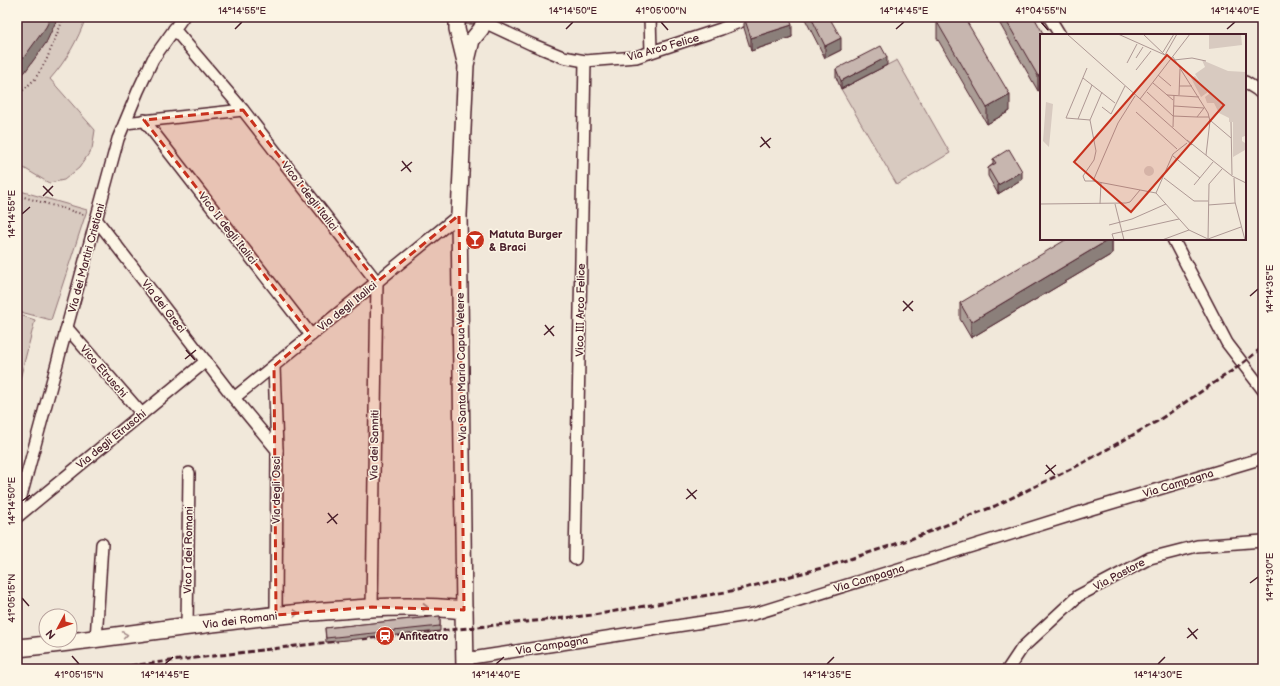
<svg xmlns="http://www.w3.org/2000/svg" width="1280" height="686" viewBox="0 0 1280 686" font-family="'Balsamiq Sans',sans-serif">
<style>
.green{fill:#d8cac0;stroke:#917476}
.lines{fill:none;stroke-linecap:round;stroke-linejoin:round}
.street-casing{stroke:#4a1f2b;stroke-width:14}
.secondary-casing{stroke:#4a1f2b;stroke-width:18}
.primary-casing{stroke:#4a1f2b;stroke-width:20}
.path{stroke:#4a1f2b;stroke-width:2;stroke-dasharray:1 3;stroke-linecap:butt}
.street{stroke:#fcf5e5;stroke-width:11}
.secondary{stroke:#fcf5e5;stroke-width:15}
.primary{stroke:#fcf5e5;stroke-width:17}
.rail{stroke:#4a1f2b;stroke-width:3;stroke-dasharray:6 3;stroke-linecap:butt}
.wall{fill:#ab9d96;stroke:#4a1f2b}
.shaded-wall{fill:#8b7f7a;stroke:#4a1f2b}
.building{fill:#c7b6af;stroke:#4a1f2b}
.oneway{stroke:#a38a88}
.marked{fill:#c8321e;fill-opacity:0.2;stroke:#c8321e;stroke-width:3;stroke-dasharray:8 5;stroke-linejoin:round}
.ticks{fill:none;stroke:#4a1f2b;stroke-width:1.5}
.labels{text-anchor:middle;stroke-width:3;stroke-linejoin:round;paint-order:stroke}
.street-label{font-size:11px;fill:#4a1f2b;stroke:#fcf5e5}
.poi-label{font-size:11px;font-weight:bold;fill:#4a1f2b;stroke:#fcf5e5;text-anchor:start}
.inset-road{fill:none;stroke:#ae9894;stroke-width:1}
.view{fill:#c8321e;fill-opacity:0.15;stroke:#c8321e;stroke-width:2}
.inset-edge{fill:none;stroke:#4a1f2b;stroke-width:2}
.neatline{fill:none;stroke:#4a1f2b;stroke-width:1.5}
.ticks-label{font-size:10px;text-anchor:middle;fill:#4a1f2b}
</style>
<rect width="100%" height="100%" fill="#f1e8da"/>
<filter id="ink" filterUnits="userSpaceOnUse"><feTurbulence type="fractalNoise" baseFrequency=".025" numOctaves="2"/><feDisplacementMap in="SourceGraphic" scale="8" xChannelSelector="R" yChannelSelector="G"/><feConvolveMatrix kernelMatrix="1 2 1 2 8 2 1 2 1" color-interpolation-filters="sRGB"/></filter>
<g filter="url(#ink)">
<g class="green">
<path d="M17,17h69c-8,23 -20,44 -36,62l45,51 -3,19 -13,19 -15,12 -15,3 -32,-19z"/>
<polygon points="897,60 950,153 897,185 841,89"/>
<polygon points="17,190 87,210 51,320 17,311"/>
<polygon points="17,314 35,320 19,383 17,382"/>
</g>
<g class="lines">
<g class="street-casing">
<g id="street">
<polyline points="650,17 651,52"/>
<polyline points="1049,17 1060,35"/>
<polyline points="484,22 531,44 563,57 585,61 636,57 721,29 752,17"/>
<polyline points="1245,82 1256,89 1263,95"/>
<polyline points="243,110 377,282 372,607"/>
<polyline points="144,120 311,335"/>
<polyline points="125,123 243,110 174,29"/>
<polyline points="96,219 234,398 277,450"/>
<polyline points="1173,239 1227,343 1263,390"/>
<polyline points="67,328 142,414"/>
<polyline points="274,366 277,450 276,615"/>
<polyline points="234,398 459,215"/>
<polyline points="17,511 118,139 138,91 153,59 183,17"/>
<polyline points="17,517 206,361"/>
<polyline points="575,559 585,61"/>
<polyline points="187,626 189,473"/>
<polyline points="96,640 102,544"/>
<polyline points="465,659 754,614 1088,510 1263,458"/>
<polyline points="1008,669 1022,648 1078,596 1150,558 1197,546 1263,541"/>
</g>
</g>
<g class="secondary-casing">
<g id="secondary">
<polyline points="457,17 457,29 465,62"/>
<polyline points="464,610 459,215 466,65 472,40 481,29 484,22 484,17"/>
</g>
</g>
<g class="primary-casing">
<path id="primary" d="M17,648c99,-10 197,-28 295,-36 51,-4 101,-8 152,-2l1,59"/>
</g>
<g class="path">
<polyline points="17,96 35,79 46,61 64,17"/>
<polyline points="17,195 85,215"/>
</g>
<use href="#street" class="street"/>
<use href="#secondary" class="secondary"/>
<use href="#primary" class="primary"/>
<g class="rail">
<polyline points="362,639 593,615 737,590 822,568 908,540 995,506 1081,464 1156,422 1239,366 1263,347"/>
<polyline points="104,669 338,641"/>
</g>
</g>
<g class="wall">
<polygon points="465,17 475,17 474,24 466,24"/>
<polygon points="744,17 789,17 792,37 751,51 744,28"/>
<polygon points="804,17 829,17 841,50 825,58"/>
<polygon points="996,17 1034,17 1041,35 1041,89 1038,91"/>
<polygon points="937,22 1010,111 987,124 937,38"/>
<polygon points="887,65 841,89 836,77 836,69"/>
<polygon points="993,159 1022,179 998,194 988,176 988,168 993,164"/>
<polygon points="1112,239 1112,254 971,338 960,319 960,303"/>
<polygon points="440,616 440,631 326,642 325,628"/>
</g>
<g class="shaded-wall">
<polygon points="51,17 58,17 46,43 25,72 17,80 17,64"/>
<polygon points="792,25 792,37 751,51 751,38"/>
<polygon points="841,38 841,50 825,58 825,46"/>
<polygon points="887,57 887,65 841,89 841,81"/>
<polygon points="1041,75 1041,89 1038,91 1038,76"/>
<polygon points="1010,95 1010,111 987,124 987,108"/>
<polygon points="1022,171 1022,179 998,194 998,185"/>
<polygon points="1110,239 1112,239 1112,254 971,338 971,322"/>
</g>
<g class="building">
<polygon points="17,17 51,17 46,27 25,56 17,64"/>
<rect x="466" y="17" width="8" height="2"/>
<polygon points="744,17 789,17 792,25 751,38"/>
<polygon points="811,17 829,17 841,38 825,46"/>
<polygon points="946,17 964,17 1010,95 987,108 937,22"/>
<polygon points="1004,17 1034,17 1044,35 1041,35 1041,75 1038,76"/>
<polygon points="881,46 887,57 841,81 836,69"/>
<polygon points="1009,149 1022,171 998,185 988,168 996,163 993,159"/>
<polygon points="1067,239 1110,239 971,322 960,303"/>
<polygon points="440,616 440,626 326,638 325,628"/>
</g>
<defs><path id="oneway-chevron" d="M-2-3.5L2.5 0L-2 3.5" fill="none" stroke-width="1.6" stroke-linecap="round" stroke-linejoin="round"/></defs>
<g class="oneway">
<use href="#oneway-chevron" transform="translate(425 607)"/>
<use href="#oneway-chevron" transform="translate(296 613) rotate(-5)"/>
<use href="#oneway-chevron" transform="translate(125 635) rotate(-9)"/>
</g>
</g>
<path class="marked" d="M243,110l134,172 82,-67 5,395 -92,-3 -96,8 -2,-249 37,-31 -167,-215z"/>
<path class="ticks" d="M661,22l7,8M1041,22l7,8M235,29l7,-7M566,29l7,-7M896,29l8,-7M1227,29l8,-7M761,137l9,11M760,147l11,-9M402,161l9,11M401,171l11,-9M43,186l10,10M43,196l10,-10M22,214l8,-7M1250,296l8,-7M903,301l10,10M903,311l10,-10M545,325l9,11M544,335l10,-9M186,350l9,10M185,359l11,-9M1046,465l9,10M1045,474l11,-9M687,489l9,10M686,499l11,-9M22,501l8,-6M328,513l9,11M327,523l11,-9M1250,583l8,-6M22,598l7,8M1188,628l9,11M1187,638l11,-9M72,656l7,8M165,664l8,-7M496,664l8,-7M827,664l7,-7M1158,664l7,-7"/>
<defs>
<g id="bar-disc" transform="scale(1)"><circle r="9.5" fill="#c8321e" stroke="#fcf5e5"/><path d="M-6-5H6L.8 .8V4.5H3.5V6h-7V4.5H-.8V.8Z" fill="#fff"/></g>
<g id="station-disc" transform="scale(1)"><circle r="9.5" fill="#c8321e" stroke="#fcf5e5"/><path d="M-3-6H3Q5-6 5-4V2Q5 4 3 4L4.5 6H3L1.5 4h-3L-3 6H-4.5L-3 4Q-5 4-5 2V-4Q-5-6-3-6ZM-3.5-4v3h7v-3ZM-3.5 1v1.5H-2V1ZM2 1v1.5H3.5V1Z" fill="#fff"/></g>
</defs>
<g fill-rule="evenodd">
<use href="#bar-disc" x="475" y="240"/>
<use href="#station-disc" x="385" y="636"/>
</g>
<g class="labels">
<g class="street-label">
<text transform="translate(663 47) rotate(-16)" y="4">Via Arco Felice</text>
<text transform="translate(310 196) rotate(52)" y="4">Vico I degli Italici</text>
<text transform="translate(228 228) rotate(52)" y="4">Vico II degli Italici</text>
<text transform="translate(86 258) rotate(-75)" y="4">Via dei Martiri Cristiani</text>
<text transform="translate(164 306) rotate(52)" y="4">Via dei Greci</text>
<text transform="translate(347 306) rotate(-39)" y="4">Via degli Italici</text>
<text transform="translate(580 310) rotate(-89)" y="4">Vico III Arco Felice</text>
<text transform="translate(461 367) rotate(-91)" y="4">Via Santa Maria Capua Vetere</text>
<text transform="translate(104 371) rotate(49)" y="4">Vico Etruschi</text>
<text transform="translate(111 439) rotate(-39)" y="4">Via degli Etruschi</text>
<text transform="translate(374 445) rotate(-89)" y="4">Via dei Sanniti</text>
<text transform="translate(1178 483) rotate(-17)" y="4">Via Campagna</text>
<text transform="translate(276 490) rotate(-90)" y="4">Via degli Osci</text>
<text transform="translate(188 550) rotate(-89)" y="4">Vico I dei Romani</text>
<text transform="translate(1119 574) rotate(-28)" y="4">Via Pastore</text>
<text transform="translate(869 578) rotate(-17)" y="4">Via Campagna</text>
<text transform="translate(240 620) rotate(-7)" y="4">Via dei Romani</text>
<text transform="translate(552 645) rotate(-9)" y="4">Via Campagna</text>
</g>
<g class="poi-label">
<text x="489" y="238">Matuta Burger<tspan x="489" dy="13">&amp; Braci</tspan></text>
<text x="399" y="640">Anfiteatro</text>
</g>
</g>
<g transform="translate(1040 34)">
<rect width="206" height="206" fill="#f1e8da"/>
<path d="M169,0h32l1,11 -33,4zM162,26l26,11 18,1v54l-1,10 -3,1v4l3,2v7l-12,7v-35h-4v-4l-10,-5 -5,-10h-7l-2,-6 4,-3 -1,-2 -7,5 -10,-19 4,-2 5,6 -5,-8 10,-7zM6,68l7,2 -4,43 -6,-6zM104 137a5 5 0 1 1 10 0a5 5 0 1 1-10 0Z" fill="#d8cac0"/>
<path class="inset-road" d="M27,0l125,111M78,0l47,21M103,0l22,21M123,18l11,-18M125,21l12,-21M133,23l35,56 2,8 -4,34M96,24l7,-11M134,26l18,-2 14,3M87,29l10,-19M47,34l-21,50 24,2M96,36l15,-19M118,41l13,11M43,44l32,25M113,49l20,17M139,52h13M107,58l26,24 24,1M127,61l32,2M139,61l1,-26M95,62l-17,27 -25,58 63,12M100,65l50,-65M134,72l30,2M62,73l9,7 14,-28M164,74l-7,9h12M96,78l41,37M38,85l14,-34M50,86l6,31 -2,9 -11,16 2,5h8M50,86l12,-28M171,87l20,17M191,88l1,53M133,93l1,-32M147,106l45,36 14,7M133,122l27,22M124,144l30,23h14M194,144l1,24 10,38M154,151l19,-23M116,159l33,37 19,9M116,159l17,-39 14,-11M0,170l86,-1 4,-1 10,-12M60,170l1,-22M75,170l9,36M168,171l27,-2M69,191l23,-6 34,-15M168,205l33,-12M74,206l-2,-6 67,-15M122,206l27,-10M168,206l1,-56 13,-15"/>
<path class="view" d="M127,21l57,50 -93,107 -57,-50z"/>
<rect width="206" height="206" class="inset-edge"/>
</g>
<rect width="1280" height="686" fill="none" stroke="#fcf5e5" stroke-width="44"/>
<g transform="translate(58 628) rotate(229)"><circle r="19" fill="#fcf5e5" stroke="#b59f9b"/>
<path d="M0-3L7 15L0 10L-7 15Z" fill="#c8321e"/>
<text y="-6" font-size="11" font-weight="bold" text-anchor="middle" fill="#4a1f2b">N</text>
</g>
<rect x="22" y="22" width="1236" height="642" class="neatline"/>
<g class="ticks-label">
<text x="242" y="14">14°14'55"E</text>
<text x="573" y="14">14°14'50"E</text>
<text x="661" y="14">41°05'00"N</text>
<text x="904" y="14">14°14'45"E</text>
<text x="1041" y="14">41°04'55"N</text>
<text x="1235" y="14">14°14'40"E</text>
<text transform="translate(11 214) rotate(-90)" y="4">14°14'55"E</text>
<text transform="translate(1269 289) rotate(-90)" y="4">14°14'35"E</text>
<text transform="translate(11 501) rotate(-90)" y="4">14°14'50"E</text>
<text transform="translate(1269 577) rotate(-90)" y="4">14°14'30"E</text>
<text transform="translate(11 598) rotate(-90)" y="4">41°05'15"N</text>
<text x="79" y="678">41°05'15"N</text>
<text x="165" y="678">14°14'45"E</text>
<text x="496" y="678">14°14'40"E</text>
<text x="827" y="678">14°14'35"E</text>
<text x="1158" y="678">14°14'30"E</text>
</g>
</svg>
